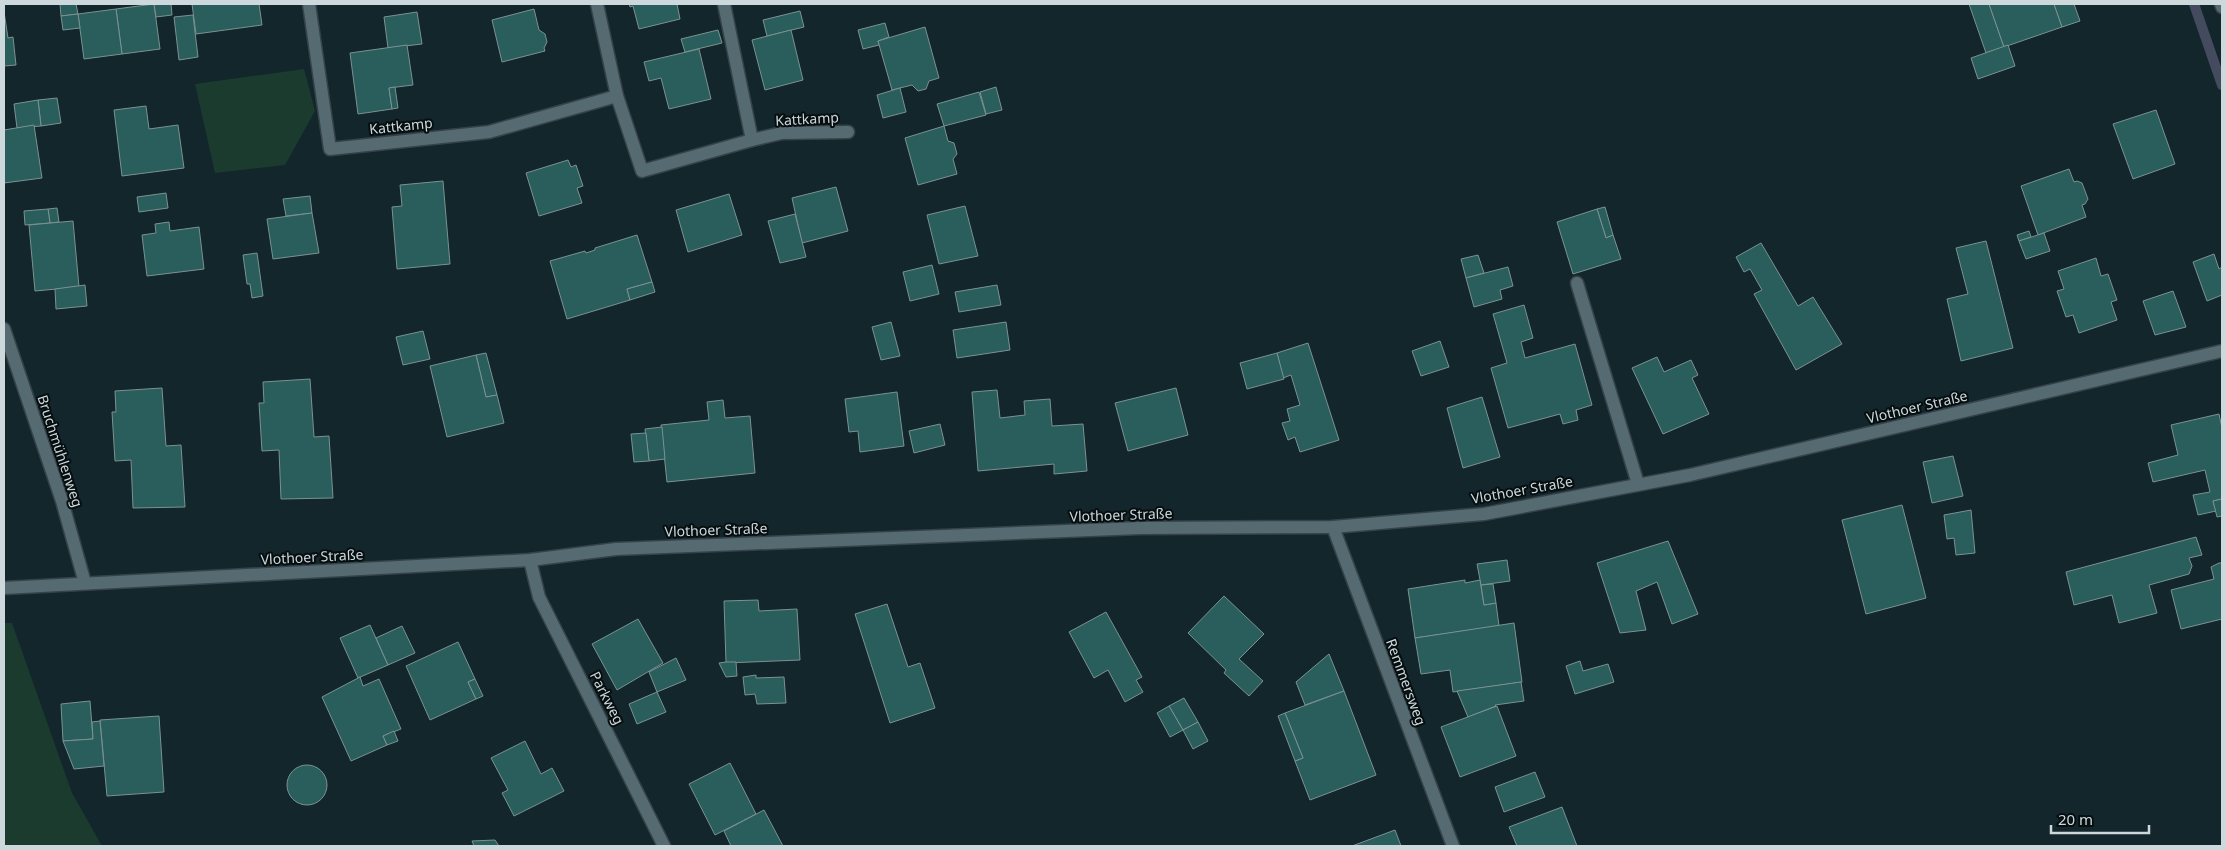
<svg xmlns="http://www.w3.org/2000/svg" width="2226" height="850" viewBox="0 0 2226 850" font-family="'Noto Sans',sans-serif">
<style>
.green{fill:#1a3b2e}
.lines{fill:none;stroke-linecap:round;stroke-linejoin:round}
.stream{stroke:#444b5f;stroke-width:10}
.building{fill:#295e5c;stroke:#7b9291}
.lane-casing{stroke:#354348;stroke-width:15}
.street-casing{stroke:#354348;stroke-width:15}
.secondary-casing{stroke:#354348;stroke-width:15}
.lane{stroke:#556a71;stroke-width:12}
.street{stroke:#556a71;stroke-width:12}
.secondary{stroke:#556a71;stroke-width:12}
.labels{text-anchor:middle;stroke-width:4;stroke-linejoin:round;paint-order:stroke}
.street-label{font-size:14px;fill:#cdd8dc;stroke:#060e10}
</style>
<rect width="100%" height="100%" fill="#13262c"/>
<g class="green">
<polygon points="304,69 315,111 285,165 215,173 195,84"/>
<polygon points="4,623 12,623 72,793 102,846 4,846"/>
</g>
<g class="lines">
<polyline class="stream" points="2194,4 2222,85"/>
</g>
<g class="building">
<polygon points="60,4 76,4 78,14 61,16"/>
<polygon points="154,4 160,49 122,54 116,9"/>
<polygon points="154,4 171,4 172,15 156,17"/>
<polygon points="192,4 259,4 262,25 196,34"/>
<polygon points="629,4 677,4 680,19 639,29 633,6 630,7"/>
<polygon points="1969,4 1989,4 2004,47 1986,53"/>
<polygon points="1989,4 2054,4 2062,27 2004,47"/>
<polygon points="2054,4 2074,4 2080,21 2062,27"/>
<polygon points="116,9 122,54 84,59 78,14"/>
<polygon points="534,9 539,30 545,34 547,42 544,48 545,51 502,62 492,20"/>
<polygon points="800,11 804,27 767,36 763,20"/>
<polygon points="4,12 8,38 13,37 16,65 4,66"/>
<polygon points="417,12 422,44 388,48 384,17"/>
<polygon points="78,14 80,28 63,30 61,16"/>
<polygon points="193,15 198,57 179,60 174,17"/>
<polygon points="885,23 889,37 878,41 879,45 863,49 858,30"/>
<polygon points="925,27 939,78 929,81 926,89 918,91 912,85 892,90 878,41"/>
<polygon points="718,30 722,43 685,52 681,39"/>
<polygon points="791,30 803,80 765,90 752,40"/>
<polygon points="407,45 413,85 389,88 392,109 358,114 350,53"/>
<polygon points="2008,45 2015,66 1978,79 1971,58"/>
<polygon points="699,49 711,99 669,109 661,78 649,81 644,62"/>
<polygon points="395,87 398,108 392,109 389,88"/>
<polygon points="996,87 1002,110 986,114 980,92"/>
<polygon points="900,88 906,112 883,118 877,95"/>
<polygon points="979,92 986,115 944,126 937,104"/>
<polygon points="57,98 61,123 41,126 38,100"/>
<polygon points="38,100 41,126 17,128 14,104"/>
<polygon points="146,106 149,129 178,125 184,168 122,176 114,110"/>
<polygon points="2156,110 2175,164 2133,179 2113,124"/>
<polygon points="34,125 42,178 4,183 4,130"/>
<polygon points="944,126 948,141 954,143 957,154 953,159 957,174 918,185 905,138"/>
<polygon points="568,160 571,167 576,165 583,186 577,188 582,203 539,216 526,173"/>
<polygon points="2069,169 2074,182 2077,181 2082,183 2088,199 2085,204 2082,205 2086,217 2038,235 2021,186"/>
<polygon points="443,181 450,264 397,269 392,207 402,206 400,185"/>
<polygon points="836,187 848,231 802,243 792,198"/>
<polygon points="166,193 168,208 139,212 137,197"/>
<polygon points="729,194 742,235 688,252 676,210"/>
<polygon points="310,196 312,213 286,216 283,199"/>
<polygon points="965,206 978,256 939,264 927,215"/>
<polygon points="1605,207 1613,235 1606,238 1597,209"/>
<polygon points="57,208 59,222 50,223 48,209"/>
<polygon points="48,209 50,223 25,225 24,211"/>
<polygon points="1597,209 1606,238 1613,235 1621,259 1573,274 1557,222"/>
<polygon points="312,213 319,253 273,259 267,219"/>
<polygon points="795,214 806,257 780,263 768,221"/>
<polygon points="73,221 79,287 35,291 29,225"/>
<polygon points="169,222 170,231 199,227 204,269 147,276 142,235 156,233 155,224"/>
<polygon points="2029,231 2031,237 2019,241 2017,235"/>
<polygon points="2044,233 2050,251 2026,259 2019,241"/>
<polygon points="637,235 652,282 627,289 630,300 567,319 550,261 585,251 586,253 595,250 595,248"/>
<polygon points="1986,241 2013,348 1961,361 1947,299 1968,294 1956,248"/>
<polygon points="1761,243 1798,306 1813,297 1842,344 1796,370 1754,294 1762,290 1750,269 1744,272 1736,257"/>
<polygon points="257,253 263,296 252,298 250,284 247,284 243,255"/>
<polygon points="2214,254 2219,269 2222,267 2222,295 2207,301 2193,262"/>
<polygon points="1478,255 1484,273 1466,278 1461,259"/>
<polygon points="2096,258 2101,276 2108,274 2117,300 2111,302 2117,320 2079,333 2073,315 2066,317 2057,291 2064,289 2058,271"/>
<polygon points="932,265 939,294 910,301 903,272"/>
<polygon points="1508,267 1513,286 1500,290 1502,299 1474,307 1466,278"/>
<polygon points="652,282 655,292 630,300 627,289"/>
<polygon points="85,285 87,306 56,309 55,289"/>
<polygon points="997,285 1001,305 959,312 955,292"/>
<polygon points="2173,291 2186,327 2155,335 2143,301"/>
<polygon points="1524,305 1533,338 1521,342 1525,358 1575,344 1592,405 1576,410 1578,420 1563,424 1560,414 1508,428 1491,368 1507,363 1493,314"/>
<polygon points="891,322 900,356 881,360 872,327"/>
<polygon points="1006,322 1010,350 957,358 953,330"/>
<polygon points="423,331 430,359 403,365 396,337"/>
<polygon points="1440,341 1449,367 1421,376 1412,351"/>
<polygon points="1308,343 1339,440 1300,452 1295,437 1288,440 1282,423 1290,421 1287,409 1300,405 1291,375 1283,378 1277,353"/>
<polygon points="486,353 497,395 486,397 476,355"/>
<polygon points="1277,353 1284,379 1247,389 1240,363"/>
<polygon points="476,355 486,397 497,395 504,423 447,437 430,366"/>
<polygon points="1657,357 1664,372 1691,360 1698,375 1692,378 1709,414 1663,434 1632,368"/>
<polygon points="310,379 314,437 329,436 333,498 281,499 279,450 262,451 259,403 264,403 263,382"/>
<polygon points="162,388 166,446 181,445 185,507 133,508 131,460 115,461 112,412 116,412 115,391"/>
<polygon points="1176,388 1188,435 1128,451 1115,403"/>
<polygon points="997,390 1000,418 1025,415 1024,401 1050,399 1052,426 1083,424 1087,471 1054,474 1054,464 978,471 972,392"/>
<polygon points="897,392 904,446 860,452 858,431 849,432 845,399"/>
<polygon points="1482,397 1500,457 1463,468 1447,408"/>
<polygon points="723,400 725,418 750,416 755,473 667,482 661,425 709,420 707,402"/>
<polygon points="2219,414 2222,428 2222,499 2213,501 2216,511 2198,515 2193,495 2210,492 2205,470 2153,482 2148,463 2178,455 2171,425"/>
<polygon points="940,424 945,445 914,453 909,431"/>
<polygon points="662,427 665,459 649,461 645,429"/>
<polygon points="646,433 649,461 634,462 631,434"/>
<polygon points="1953,456 1963,496 1932,503 1923,462"/>
<polygon points="2222,499 2222,516 2217,517 2213,501"/>
<polygon points="1902,505 1926,598 1866,614 1842,520"/>
<polygon points="1971,510 1975,553 1956,555 1954,538 1947,539 1944,515"/>
<polygon points="2196,537 2202,555 2189,558 2192,566 2189,574 2149,585 2157,613 2119,623 2112,595 2074,605 2066,572"/>
<polygon points="1668,541 1698,614 1672,624 1657,582 1636,591 1646,630 1620,633 1597,563"/>
<polygon points="1507,560 1510,581 1481,585 1477,564"/>
<polygon points="2219,563 2222,563 2222,619 2181,629 2171,590 2214,579 2211,567"/>
<polygon points="1465,580 1465,583 1480,580 1484,605 1496,603 1499,626 1415,638 1408,589"/>
<polygon points="1493,584 1496,603 1484,605 1481,585"/>
<polygon points="1224,596 1264,634 1239,659 1263,681 1249,696 1224,673 1226,670 1188,633"/>
<polygon points="758,600 759,611 797,609 800,660 726,663 724,601"/>
<polygon points="887,604 908,667 920,663 935,708 890,723 855,614"/>
<polygon points="1106,612 1142,677 1136,680 1143,692 1125,702 1108,670 1094,678 1069,632"/>
<polygon points="638,619 663,663 617,690 592,644"/>
<polygon points="1514,623 1522,682 1453,692 1450,670 1421,674 1415,638"/>
<polygon points="370,625 388,665 358,678 340,638"/>
<polygon points="402,626 415,653 388,665 376,638"/>
<polygon points="458,642 475,679 468,682 476,699 430,720 406,666"/>
<polygon points="1329,654 1344,691 1305,705 1296,682"/>
<polygon points="676,658 686,680 657,692 649,672"/>
<polygon points="1580,661 1583,671 1608,664 1614,682 1575,694 1566,666"/>
<polygon points="726,662 736,662 737,676 726,677 719,663"/>
<polygon points="756,675 756,678 784,677 786,703 757,704 755,694 745,695 743,677"/>
<polygon points="360,677 363,686 379,679 401,729 383,736 387,745 351,761 322,697"/>
<polygon points="475,679 483,696 476,699 468,682"/>
<polygon points="1521,682 1524,701 1495,705 1496,706 1468,717 1457,691"/>
<polygon points="1344,691 1376,775 1310,800 1295,761 1303,758 1285,713"/>
<polygon points="657,692 666,712 637,724 629,704"/>
<polygon points="1184,698 1198,722 1183,730 1169,706"/>
<polygon points="90,701 93,739 63,741 61,704"/>
<polygon points="1169,706 1183,730 1170,737 1157,713"/>
<polygon points="1497,706 1516,756 1460,777 1441,727"/>
<polygon points="1285,713 1303,758 1295,761 1278,716"/>
<polygon points="159,716 164,792 107,796 100,720"/>
<polygon points="100,721 104,766 74,769 63,741 93,739 92,722"/>
<polygon points="1198,722 1208,741 1193,749 1183,730"/>
<polygon points="394,731 398,741 387,745 383,736"/>
<polygon points="525,741 541,774 552,768 564,791 514,816 502,793 508,790 491,758"/>
<polygon points="730,763 756,814 715,835 689,784"/>
<circle cx="307" cy="785" r="20"/>
<polygon points="1535,772 1545,797 1504,812 1495,787"/>
<polygon points="1562,807 1577,846 1517,846 1509,827"/>
<polygon points="764,810 783,846 731,846 724,831"/>
<polygon points="1395,830 1401,846 1352,846"/>
<polygon points="495,840 499,846 474,846 472,841"/>
</g>
<g class="lines">
<g class="lane-casing">
<g id="lane">
<polyline points="724,4 752,140"/>
<polyline points="2221,4 2222,7"/>
<polyline points="1577,283 1638,484"/>
</g>
</g>
<g class="street-casing">
<g id="street">
<polyline points="309,4 330,149 489,132 617,96"/>
<polyline points="597,4 617,96 642,171 752,140 782,133 848,132"/>
<polyline points="4,329 62,501 85,583"/>
<polyline points="1333,527 1453,846"/>
<polyline points="530,560 539,597 664,846"/>
</g>
</g>
<g class="secondary-casing">
<polyline id="secondary" points="4,588 530,560 616,549 1140,528 1333,527 1484,514 1690,475 2222,351"/>
</g>
<use href="#lane" class="lane"/>
<use href="#street" class="street"/>
<use href="#secondary" class="secondary"/>
</g>
<g class="labels">
<g class="street-label">
<text transform="translate(807 119) rotate(-3)" y="5">Kattkamp</text>
<text transform="translate(401 126) rotate(-6)" y="5">Kattkamp</text>
<text transform="translate(1917 407) rotate(-13)" y="5">Vlothoer Straße</text>
<text transform="translate(60 451) rotate(72)" y="5">Bruchmühlenweg</text>
<text transform="translate(1522 490) rotate(-10)" y="5">Vlothoer Straße</text>
<text transform="translate(1121 515) rotate(-2)" y="5">Vlothoer Straße</text>
<text transform="translate(716 530) rotate(-2)" y="5">Vlothoer Straße</text>
<text transform="translate(312 557) rotate(-3)" y="5">Vlothoer Straße</text>
<text transform="translate(1406 682) rotate(70)" y="5">Remmersweg</text>
<text transform="translate(607 698) rotate(63)" y="5">Parkweg</text>
</g>
</g>
<rect width="2226" height="850" fill="none" stroke="#cdd8dc" stroke-width="10"/>
<path d="M2051 825v8h98v-8" fill="none" stroke="#cdd8dc" stroke-width="2.5"/>
<text x="2058" y="825" font-size="15" fill="#cdd8dc" stroke="#060e10" stroke-width="4" paint-order="stroke">20 m</text>
</svg>
